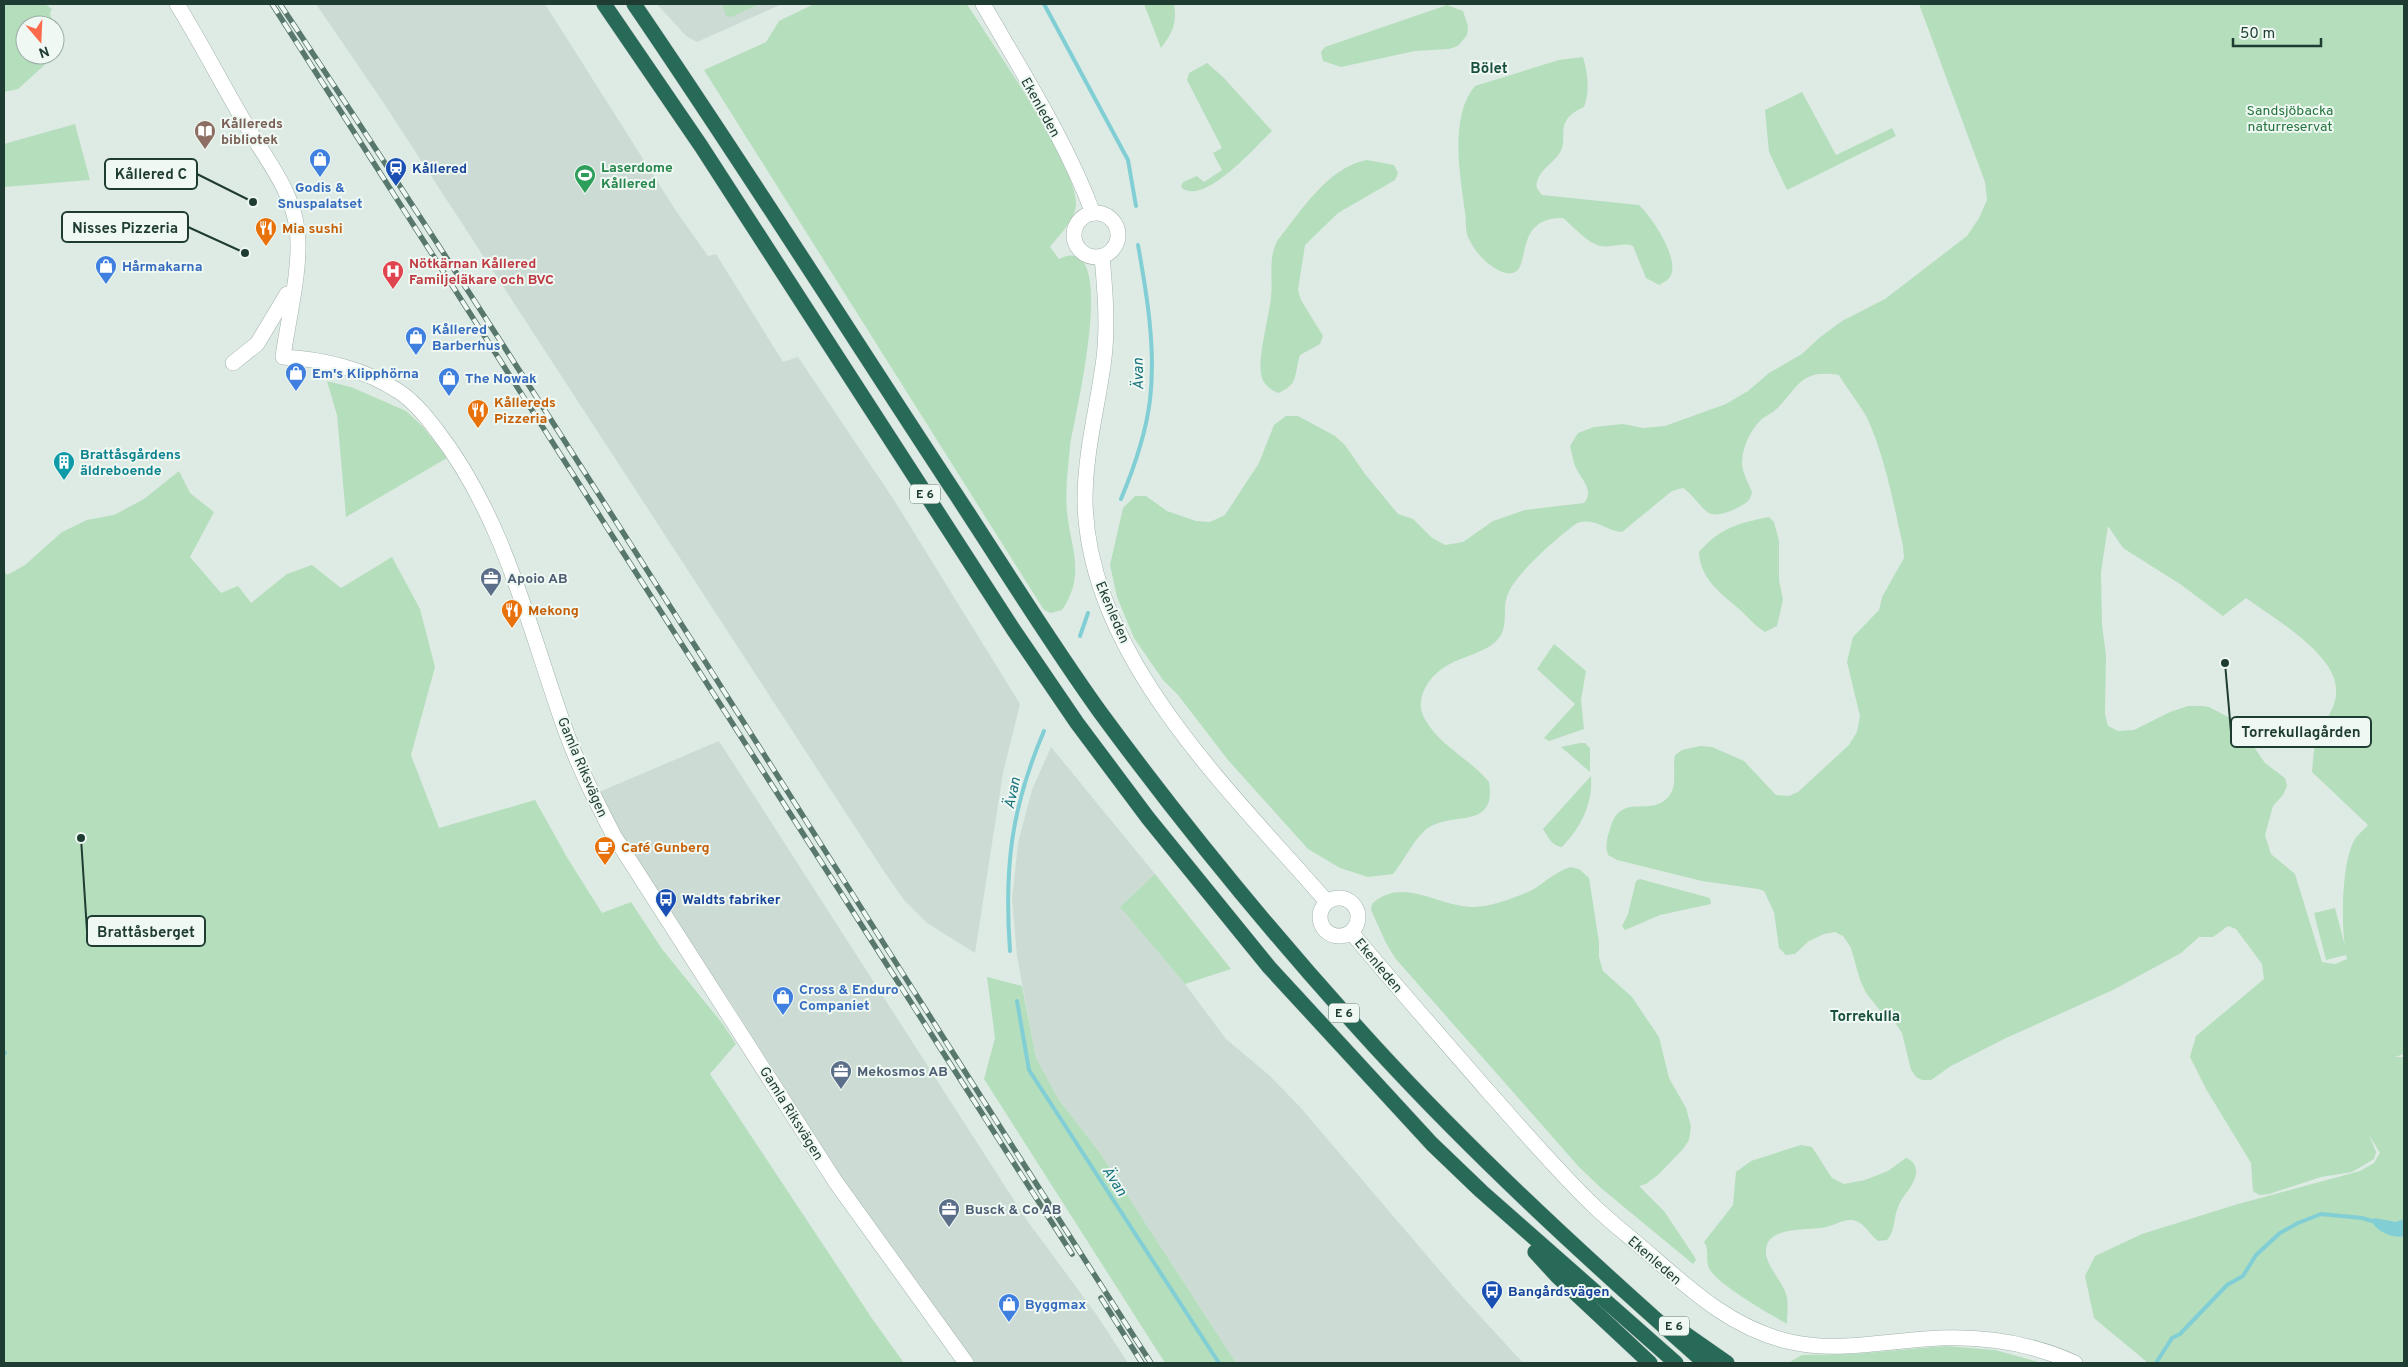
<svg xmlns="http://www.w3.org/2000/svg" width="2408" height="1367" viewBox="0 0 2408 1367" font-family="Overpass,sans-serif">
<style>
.built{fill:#ccdbd3}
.green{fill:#b5debd;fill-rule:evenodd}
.water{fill:#81ced5}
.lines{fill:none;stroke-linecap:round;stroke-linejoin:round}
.stream{stroke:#81ced5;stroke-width:4}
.tertiary-casing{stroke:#a1b3ab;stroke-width:16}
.motorway-casing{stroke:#c0c8c6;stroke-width:16}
.tertiary{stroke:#fff;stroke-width:15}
.motorway{stroke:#286a58;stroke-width:15}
.rail-casing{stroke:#58786d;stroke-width:5.5}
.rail{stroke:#eff8f2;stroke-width:4;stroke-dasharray:11;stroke-linecap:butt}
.labels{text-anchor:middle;stroke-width:4;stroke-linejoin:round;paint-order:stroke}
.shield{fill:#eff8f2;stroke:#5d746c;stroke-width:1}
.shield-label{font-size:12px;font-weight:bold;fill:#1e3c32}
.street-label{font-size:14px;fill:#1e3c32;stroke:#eff8f2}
.park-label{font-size:14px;fill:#26753f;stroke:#eff8f2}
.education-label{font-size:14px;font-weight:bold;fill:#785e54;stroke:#eff8f2;text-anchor:start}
.leisure-label{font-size:14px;font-weight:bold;fill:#27864d;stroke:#eff8f2;text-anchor:start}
.transit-label{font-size:14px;font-weight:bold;fill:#164399;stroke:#eff8f2;text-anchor:start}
.shop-label{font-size:14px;font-weight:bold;fill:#366cbe;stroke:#eff8f2;text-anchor:start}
.food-label{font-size:14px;font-weight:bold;fill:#c56008;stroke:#eff8f2;text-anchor:start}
.health-label{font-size:14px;font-weight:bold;fill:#be3a42;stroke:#eff8f2;text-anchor:start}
.culture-label{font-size:14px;font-weight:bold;fill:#0d838f;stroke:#eff8f2;text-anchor:start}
.service-label{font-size:14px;font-weight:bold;fill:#4e5e75;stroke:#eff8f2;text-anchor:start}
.neighbourhood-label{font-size:15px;font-weight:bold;fill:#194f3e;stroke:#eff8f2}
.water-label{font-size:15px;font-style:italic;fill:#15727c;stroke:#eff8f2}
.leader{fill:none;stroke:#1e3c32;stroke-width:2}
.callout-dot{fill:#1e3c32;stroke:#eff8f2;stroke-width:2}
.callout{fill:#eff8f2;stroke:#1e3c32;stroke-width:2}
.callout-label{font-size:15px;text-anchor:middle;font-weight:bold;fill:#1e3c32}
</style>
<rect width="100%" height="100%" fill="#deebe4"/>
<g class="built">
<polygon points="316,4 545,4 676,211 708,256 716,254 783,362 798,357 894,500 1020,704 1003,773 975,953 927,923 904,900 883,870 383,102"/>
<polygon points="657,4 782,4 697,42 686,36"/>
<polygon points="719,741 1026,1219 1096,1314 1128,1363 974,1363 848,1187 733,1006 631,854 599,792"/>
<polygon points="1051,747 1155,874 1120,907 1185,984 1226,1039 1269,1075 1300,1107 1458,1292 1523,1363 1236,1363 1100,1153 1059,1100 1036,1058 1017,956 1012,899 1018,843 1032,790"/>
</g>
<g class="green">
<polygon points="4,4 45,4 52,9 50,13 53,25 25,25 25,55 52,55 50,60 18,89 4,92"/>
<polygon points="722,4 759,4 731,17 726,16"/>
<path d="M814,4h153c24,39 111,161 109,201 -1,15 -17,30 -26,42l9,12c64,-32 13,167 11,188 -2,21 -5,44 -3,65 4,38 19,62 -5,98l-11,3 -7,-3 -340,-540 62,-28 13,-21z"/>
<path d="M1144,4h30c3,19 -1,28 -13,44z"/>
<path d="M1919,4h485v1050l-9,3h9v306h-256l-54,-45 -9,-42 10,-20 47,-22 96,-30 122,-33 14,-8 6,-10 -11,-18 7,17 -2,7 -22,13 -31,5 -52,17 -10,1 -6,-4 -2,-28 -45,-74 -16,-32 6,-21 68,-57 -2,-15 -26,-35 -8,-3 -15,11h-14l-18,16 -68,37 -107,48 -55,28 -20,14h-9l-6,-3 -5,-7 -9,-37 -8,-12 -11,-7 -17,-21 -6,-13 -9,-32 -8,-12 -8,-4 -11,2 -15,7 -14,13 -9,1 -7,-7 -5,-36 -10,-21 -6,-2 -56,-8 -85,-21 -9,-5c-3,-9 -1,-17 2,-26 11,-39 40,-10 59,-33 9,-10 3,-29 6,-41l7,-5 18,-4 12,1 32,14 32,34 13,1 9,-4 51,-47 8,-13 3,-16 -13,-54 3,-13 3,-12 26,-27 3,-13 22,-39 -1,-12c-9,-40 -18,-89 -35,-126 -6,-13 -21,-31 -29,-45 -42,-7 -41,16 -66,37 -4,3 -10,5 -13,9 -10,10 -18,27 -18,42 0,9 7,21 10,29 -1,4 -2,8 -5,10 -9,7 -32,18 -41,9 -8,-7 -13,-16 -23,-23l-11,3 -50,41c-19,-2 -25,-15 -45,-9 -19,14 -61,50 -69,71 -6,13 0,29 -7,41 -16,26 -61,17 -78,58 -5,14 -1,23 7,34 16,22 42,34 59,55 8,48 -36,29 -61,46 -13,9 -24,33 -35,46l-25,3 -28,-9 -32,-19 -80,-89 -50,-65 -15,-15 -29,-42 -17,-41 -7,-32 13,-57 12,-12h11l21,15 29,10 14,1 15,-7 34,-52 15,-38 12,-9h12l37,20 10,9 20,29 33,40 15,5 18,18 14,8 18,-3 30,-21 32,-11 59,-7c10,-12 -1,-22 -7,-33 -4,-7 -5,-17 -7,-24l8,-13 16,-6 29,-3 20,4 22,-2 61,-22 22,-13 21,-18 33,-19 17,-16 23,-17 43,-22 82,-63 12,-18 8,-18 -2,-18zM2108,526l15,22 57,36 43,32 23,-18c26,19 88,55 90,90 2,21 -15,36 -20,54 -3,10 -3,21 -4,30l56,53c-4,5 -10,9 -13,14 -13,20 -14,83 -10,107l-10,-38 -21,5 12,47 20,-5 1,4 -12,5 -13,-2 -27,-88 -24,-20 -6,-19 8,-29 10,-11 4,-9 -2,-8 -20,-15 -24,-35 -9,-9 -23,-12 -7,-1h-14l-18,6 -36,18 -16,1 -10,-5 -3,-12 1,-59 -4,-30 -1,-53z"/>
<polygon points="1447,5 1463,11 1468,26 1467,35 1458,46 1449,49 1415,51 1341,67 1323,61 1321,52 1325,47"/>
<path d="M1583,57c5,17 7,33 1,50 -7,3 -14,7 -18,14 -5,8 -1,18 -4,27 -4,13 -22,20 -25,34 -2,6 2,9 5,13l97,10c12,11 40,52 32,70 -2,5 -7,7 -12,10l-13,-7 -13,-32c-12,-4 -20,2 -32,0 -13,-2 -28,-20 -38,-28 -55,-1 -27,61 -57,55 -14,-3 -30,-19 -36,-32 -6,-9 -3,-19 -5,-29 -5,-37 -16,-95 10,-126l84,-26z"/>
<path d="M1207,63l16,14 49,54c-16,15 -69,77 -91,56l2,-5 14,-6 7,6 18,-12 -9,-17 9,-5 -35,-68 2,-7z"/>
<polygon points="1802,92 1836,155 1892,128 1896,136 1787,190 1769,152 1765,110"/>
<polygon points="75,124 90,180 4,187 4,144"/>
<path d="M1367,160l27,5 4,8 -3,7 -57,33 -33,32 -7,45 3,10 22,36 -3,8 -20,11c-6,19 -1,30 -22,38 -9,-4 -15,-9 -17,-19 -3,-18 8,-57 10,-77 2,-20 -3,-37 6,-56 24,-30 51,-74 90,-81z"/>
<polygon points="327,381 351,387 406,411 423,427 447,458 346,517 337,415"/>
<polygon points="179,471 190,493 214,512 190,557 221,593 238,586 251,603 287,574 312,565 341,588 392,557 420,609 435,667 411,755 439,828 535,800 568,859 602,913 631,902 662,949 722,1023 736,1044 710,1074 873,1320 904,1363 4,1363 4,571 7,575 25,565 62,532 87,520 114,515 144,499"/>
<path d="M1769,517l5,5 5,19v39l4,20 -6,26 -12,6c-11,-7 -18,-16 -27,-24 -19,-16 -38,-30 -39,-56 21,-24 39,-29 70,-35z"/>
<polygon points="1554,644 1586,671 1581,700 1584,729 1549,741 1544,738 1575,704 1537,669"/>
<polygon points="1580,743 1585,743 1590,748 1590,772 1561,747"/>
<path d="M1591,776c2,28 -10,51 -29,71 -10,-1 -14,-10 -19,-18z"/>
<path d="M1570,867l9,2 10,9 10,64v15l4,14 29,26 27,40 10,41 17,30 5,19 -2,13 -6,9 -24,25 -13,10 -7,2 25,25 30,45 2,4 -3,4 -92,-76 -22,-21 -184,-209 -9,-15 -15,-33 1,-6c30,-28 65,2 99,3 17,1 48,-10 63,-18 12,-8 22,-17 36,-22z"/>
<polygon points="1155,874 1231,969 1185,984 1120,907"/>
<polygon points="1640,879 1710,898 1711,904 1660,915 1625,930 1622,926 1628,914 1636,881"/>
<polygon points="987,977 1022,986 1036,1058 1059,1100 1100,1153 1236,1363 1165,1363 984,1079 995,1038"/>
<path d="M1801,1145l11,2 20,31 12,6 21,-4 23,-9 18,-13c6,2 11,8 10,15 -1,13 -14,22 -18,34 -5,12 -2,23 -11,33l-9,1c-8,-6 -13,-17 -22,-20 -10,-4 -20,4 -30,6 -15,4 -57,-2 -60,22 -2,15 16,31 20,45 3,9 1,20 1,30 -17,-10 -71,-40 -78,-56 -4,-9 1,-17 -5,-26l29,-37 3,-33 15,-11z"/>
<polygon points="1945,1346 1995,1350 2042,1363 1788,1363 1802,1355 1854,1354"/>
</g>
<path class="water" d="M2374,1218l22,4 8,-3v17c-10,3 -29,-5 -32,-15z"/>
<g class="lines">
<g class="stream">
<polyline points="1044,4 1128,160 1136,206"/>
<path d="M1121,499c13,-31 25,-66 29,-99 6,-51 -3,-105 -12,-155"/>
<polyline points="1080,636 1088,613"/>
<path d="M1010,951c-6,-83 1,-143 34,-220"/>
<polyline points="1017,1001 1029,1070 1219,1363"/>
<polyline points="4,1052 5,1053"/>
<polyline points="2156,1363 2172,1338 2180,1334 2227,1285 2243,1276 2256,1255 2280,1233 2298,1223 2321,1214 2362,1218 2372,1221"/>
</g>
<g class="tertiary-casing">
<g id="tertiary">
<path d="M177,4c24,39 45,80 68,119 19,34 47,66 52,106 5,37 -9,90 -14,128 39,2 82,12 115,34 16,10 28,25 39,40 67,86 92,197 128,298 13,37 31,72 49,107l221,345 131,182"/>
<path d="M983,4c39,68 82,135 110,209"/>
<circle cx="1096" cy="235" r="22"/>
<path d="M1102,256c3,34 6,68 2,102 -6,48 -19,93 -19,142 2,157 147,292 242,402"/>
<polyline points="233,363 257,344 287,294"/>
<circle cx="1339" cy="917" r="19"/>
<path d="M1351,932c44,53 90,105 135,157 36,40 71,82 110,119 19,18 39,33 58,50 41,36 82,72 137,84 45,10 89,0 134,-3 51,-4 104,3 150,24"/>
</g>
</g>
<g class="motorway-casing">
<g id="motorway">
<polyline points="604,4 701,146 1013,629 1077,723 1148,818 1269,967 1432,1144 1481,1191 1676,1363"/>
<path d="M634,4c110,161 214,326 321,489 48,73 94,148 145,219 86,117 179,230 277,337 103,112 215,214 328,314"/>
<polyline points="1535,1252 1557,1276 1650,1363"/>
<polyline points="1684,1333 1727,1363"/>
</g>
</g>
<use href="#tertiary" class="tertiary"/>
<use href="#motorway" class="motorway"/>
<g class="rail-casing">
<g id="rail">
<polyline points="272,4 1072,1254"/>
<path d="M280,4c298,448 580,907 871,1359"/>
<polyline points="1101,1298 1142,1363"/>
</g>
</g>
<use href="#rail" class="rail"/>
</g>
<defs>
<g id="library-pin" transform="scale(1.125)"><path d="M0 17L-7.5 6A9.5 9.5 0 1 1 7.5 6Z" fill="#8d6e63" stroke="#eff8f2"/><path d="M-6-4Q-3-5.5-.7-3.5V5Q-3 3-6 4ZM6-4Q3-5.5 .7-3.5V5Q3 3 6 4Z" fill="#fff"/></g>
<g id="shop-pin" transform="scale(1.125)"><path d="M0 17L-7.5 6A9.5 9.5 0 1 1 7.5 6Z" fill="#3f7fe0" stroke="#eff8f2"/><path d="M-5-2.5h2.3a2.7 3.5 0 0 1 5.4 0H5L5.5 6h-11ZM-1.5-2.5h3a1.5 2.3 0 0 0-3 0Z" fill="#fff"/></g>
<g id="station-pin" transform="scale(1.125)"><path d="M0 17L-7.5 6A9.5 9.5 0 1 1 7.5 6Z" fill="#1a4fb4" stroke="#eff8f2"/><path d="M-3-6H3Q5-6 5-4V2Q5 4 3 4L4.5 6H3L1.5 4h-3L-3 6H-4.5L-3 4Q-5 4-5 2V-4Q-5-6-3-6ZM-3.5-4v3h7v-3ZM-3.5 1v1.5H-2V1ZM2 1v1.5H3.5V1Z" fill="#fff"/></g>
<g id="stadium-pin" transform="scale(1.125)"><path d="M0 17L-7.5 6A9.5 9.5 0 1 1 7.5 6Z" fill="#2e9e5b" stroke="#eff8f2"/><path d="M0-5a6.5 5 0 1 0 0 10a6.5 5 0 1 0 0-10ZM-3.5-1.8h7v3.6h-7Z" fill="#fff"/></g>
<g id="restaurant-pin" transform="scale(1.125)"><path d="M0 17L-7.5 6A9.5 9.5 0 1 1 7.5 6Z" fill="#e8710a" stroke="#eff8f2"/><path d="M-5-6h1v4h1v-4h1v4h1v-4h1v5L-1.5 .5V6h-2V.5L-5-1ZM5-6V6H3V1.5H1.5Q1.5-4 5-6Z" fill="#fff"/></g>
<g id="hospital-pin" transform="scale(1.125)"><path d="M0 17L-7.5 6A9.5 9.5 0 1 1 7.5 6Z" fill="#e0444e" stroke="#eff8f2"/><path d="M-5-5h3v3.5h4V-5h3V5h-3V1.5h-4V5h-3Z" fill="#fff"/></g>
<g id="building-pin" transform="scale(1.125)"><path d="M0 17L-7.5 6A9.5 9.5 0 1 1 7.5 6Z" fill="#0f9aa8" stroke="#eff8f2"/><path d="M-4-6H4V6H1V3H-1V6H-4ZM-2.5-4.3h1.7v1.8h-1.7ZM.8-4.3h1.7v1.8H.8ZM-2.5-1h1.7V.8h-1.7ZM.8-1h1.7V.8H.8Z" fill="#fff"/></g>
<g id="office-pin" transform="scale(1.125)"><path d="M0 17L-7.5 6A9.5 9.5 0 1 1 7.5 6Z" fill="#5c6f8a" stroke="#eff8f2"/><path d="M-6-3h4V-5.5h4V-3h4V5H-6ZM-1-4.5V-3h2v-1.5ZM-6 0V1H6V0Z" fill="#fff"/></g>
<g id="cafe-pin" transform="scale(1.125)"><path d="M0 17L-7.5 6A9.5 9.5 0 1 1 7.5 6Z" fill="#e8710a" stroke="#eff8f2"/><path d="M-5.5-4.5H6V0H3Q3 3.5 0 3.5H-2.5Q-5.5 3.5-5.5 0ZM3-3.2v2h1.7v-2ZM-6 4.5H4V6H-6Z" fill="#fff"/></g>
<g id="bus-pin" transform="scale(1.125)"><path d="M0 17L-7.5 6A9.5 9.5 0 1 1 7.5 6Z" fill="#1a4fb4" stroke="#eff8f2"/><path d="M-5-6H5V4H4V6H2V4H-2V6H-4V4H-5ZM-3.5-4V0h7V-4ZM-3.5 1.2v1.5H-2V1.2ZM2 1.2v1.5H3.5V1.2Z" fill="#fff"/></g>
</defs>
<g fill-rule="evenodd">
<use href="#library-pin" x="205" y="131"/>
<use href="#shop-pin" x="320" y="159"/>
<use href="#station-pin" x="396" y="168"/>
<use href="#stadium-pin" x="585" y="175"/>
<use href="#restaurant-pin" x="266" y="228"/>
<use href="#shop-pin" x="106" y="266"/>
<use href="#hospital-pin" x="393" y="271"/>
<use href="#shop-pin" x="416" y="337"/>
<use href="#shop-pin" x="296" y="373"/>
<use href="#shop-pin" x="449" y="378"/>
<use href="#restaurant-pin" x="478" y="410"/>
<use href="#building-pin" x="64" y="462"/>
<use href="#office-pin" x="491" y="578"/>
<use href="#restaurant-pin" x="512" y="610"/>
<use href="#cafe-pin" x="605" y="847"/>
<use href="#bus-pin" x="666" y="899"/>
<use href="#shop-pin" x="783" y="997"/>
<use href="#office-pin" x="841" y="1071"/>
<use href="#office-pin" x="949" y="1209"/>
<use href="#bus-pin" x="1492" y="1291"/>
<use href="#shop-pin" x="1009" y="1304"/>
</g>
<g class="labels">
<g class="shield">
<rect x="910" y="484.5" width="30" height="19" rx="4"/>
<rect x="1329" y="1003.5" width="30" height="19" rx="4"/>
<rect x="1659" y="1316.5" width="30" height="19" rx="4"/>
</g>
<g class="shield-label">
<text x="925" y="498">E 6</text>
<text x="1344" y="1017">E 6</text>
<text x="1674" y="1330">E 6</text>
</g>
<g class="street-label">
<text transform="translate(1041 107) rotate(61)" y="5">Ekenleden</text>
<text transform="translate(1113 612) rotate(67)" y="5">Ekenleden</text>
<text transform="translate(583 767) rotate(67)" y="5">Gamla Riksvägen</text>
<text transform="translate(1379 965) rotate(50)" y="5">Ekenleden</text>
<text transform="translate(792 1113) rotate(58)" y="5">Gamla Riksvägen</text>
<text transform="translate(1655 1260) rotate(41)" y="5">Ekenleden</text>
</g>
<g class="park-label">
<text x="2290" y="115">Sandsjöbacka<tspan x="2290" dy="16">naturreservat</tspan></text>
</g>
<g class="education-label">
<text x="221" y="128">Kållereds<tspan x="221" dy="16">bibliotek</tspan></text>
</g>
<g class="leisure-label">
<text x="601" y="172">Laserdome<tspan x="601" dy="16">Kållered</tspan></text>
</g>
<g class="transit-label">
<text x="412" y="173">Kållered</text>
<text x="682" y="904">Waldts fabriker</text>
<text x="1508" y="1296">Bangårdsvägen</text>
</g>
<g class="shop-label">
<text x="320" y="192" text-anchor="middle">Godis &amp;<tspan x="320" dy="16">Snuspalatset</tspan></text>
<text x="122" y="271">Hårmakarna</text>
<text x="432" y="334">Kållered<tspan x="432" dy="16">Barberhus</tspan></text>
<text x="312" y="378">Em's Klipphörna</text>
<text x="465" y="383">The Nowak</text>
<text x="799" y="994">Cross &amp; Enduro<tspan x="799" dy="16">Companiet</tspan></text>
<text x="1025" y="1309">Byggmax</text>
</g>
<g class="food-label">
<text x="282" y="233">Mia sushi</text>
<text x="494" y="407">Kållereds<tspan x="494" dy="16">Pizzeria</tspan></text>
<text x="528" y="615">Mekong</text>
<text x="621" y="852">Café Gunberg</text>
</g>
<g class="health-label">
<text x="409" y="268">Nötkärnan Kållered<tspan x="409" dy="16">Familjeläkare och BVC</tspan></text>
</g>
<g class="culture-label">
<text x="80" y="459">Brattåsgårdens<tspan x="80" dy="16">äldreboende</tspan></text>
</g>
<g class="service-label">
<text x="507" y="583">Apoio AB</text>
<text x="857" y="1076">Mekosmos AB</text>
<text x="965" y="1214">Busck &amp; Co AB</text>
</g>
<g class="neighbourhood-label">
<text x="1489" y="73">Bölet</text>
<text x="1865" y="1021">Torrekulla</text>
</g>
<g class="water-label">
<text transform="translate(1138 374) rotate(-91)" y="5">Ävan</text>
<text transform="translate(1012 793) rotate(-78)" y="5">Ävan</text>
<text transform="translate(1115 1181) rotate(57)" y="5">Ävan</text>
</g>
</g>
<path class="leader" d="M253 202L197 174M245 253L188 227M2225 663L2231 732M81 838L87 931"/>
<g class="callout-dot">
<circle cx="253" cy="202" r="5"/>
<circle cx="245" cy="253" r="5"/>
<circle cx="2225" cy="663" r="5"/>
<circle cx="81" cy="838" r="5"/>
</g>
<g class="callout">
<rect x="105" y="159" width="92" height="30" rx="5"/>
<rect x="62" y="212" width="126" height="30" rx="5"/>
<rect x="2231" y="717" width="140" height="30" rx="5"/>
<rect x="87" y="916" width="118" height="30" rx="5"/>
</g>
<g class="callout-label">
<text x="151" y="179">Kållered C</text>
<text x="125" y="233">Nisses Pizzeria</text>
<text x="2301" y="737">Torrekullagården</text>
<text x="146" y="937">Brattåsberget</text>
</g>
<rect width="2408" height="1367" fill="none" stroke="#1e3c32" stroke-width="10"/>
<g transform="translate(40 40) rotate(161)"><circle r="24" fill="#eff8f2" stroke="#9bada5"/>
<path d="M0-4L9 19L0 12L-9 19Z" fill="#fc6a4b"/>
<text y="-8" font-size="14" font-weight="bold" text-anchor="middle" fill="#1e3c32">N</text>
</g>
<path d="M2233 38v8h88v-8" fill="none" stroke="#1e3c32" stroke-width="2.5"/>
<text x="2240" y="38" font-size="15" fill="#1e3c32" stroke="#eff8f2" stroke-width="4" paint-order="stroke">50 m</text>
</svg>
